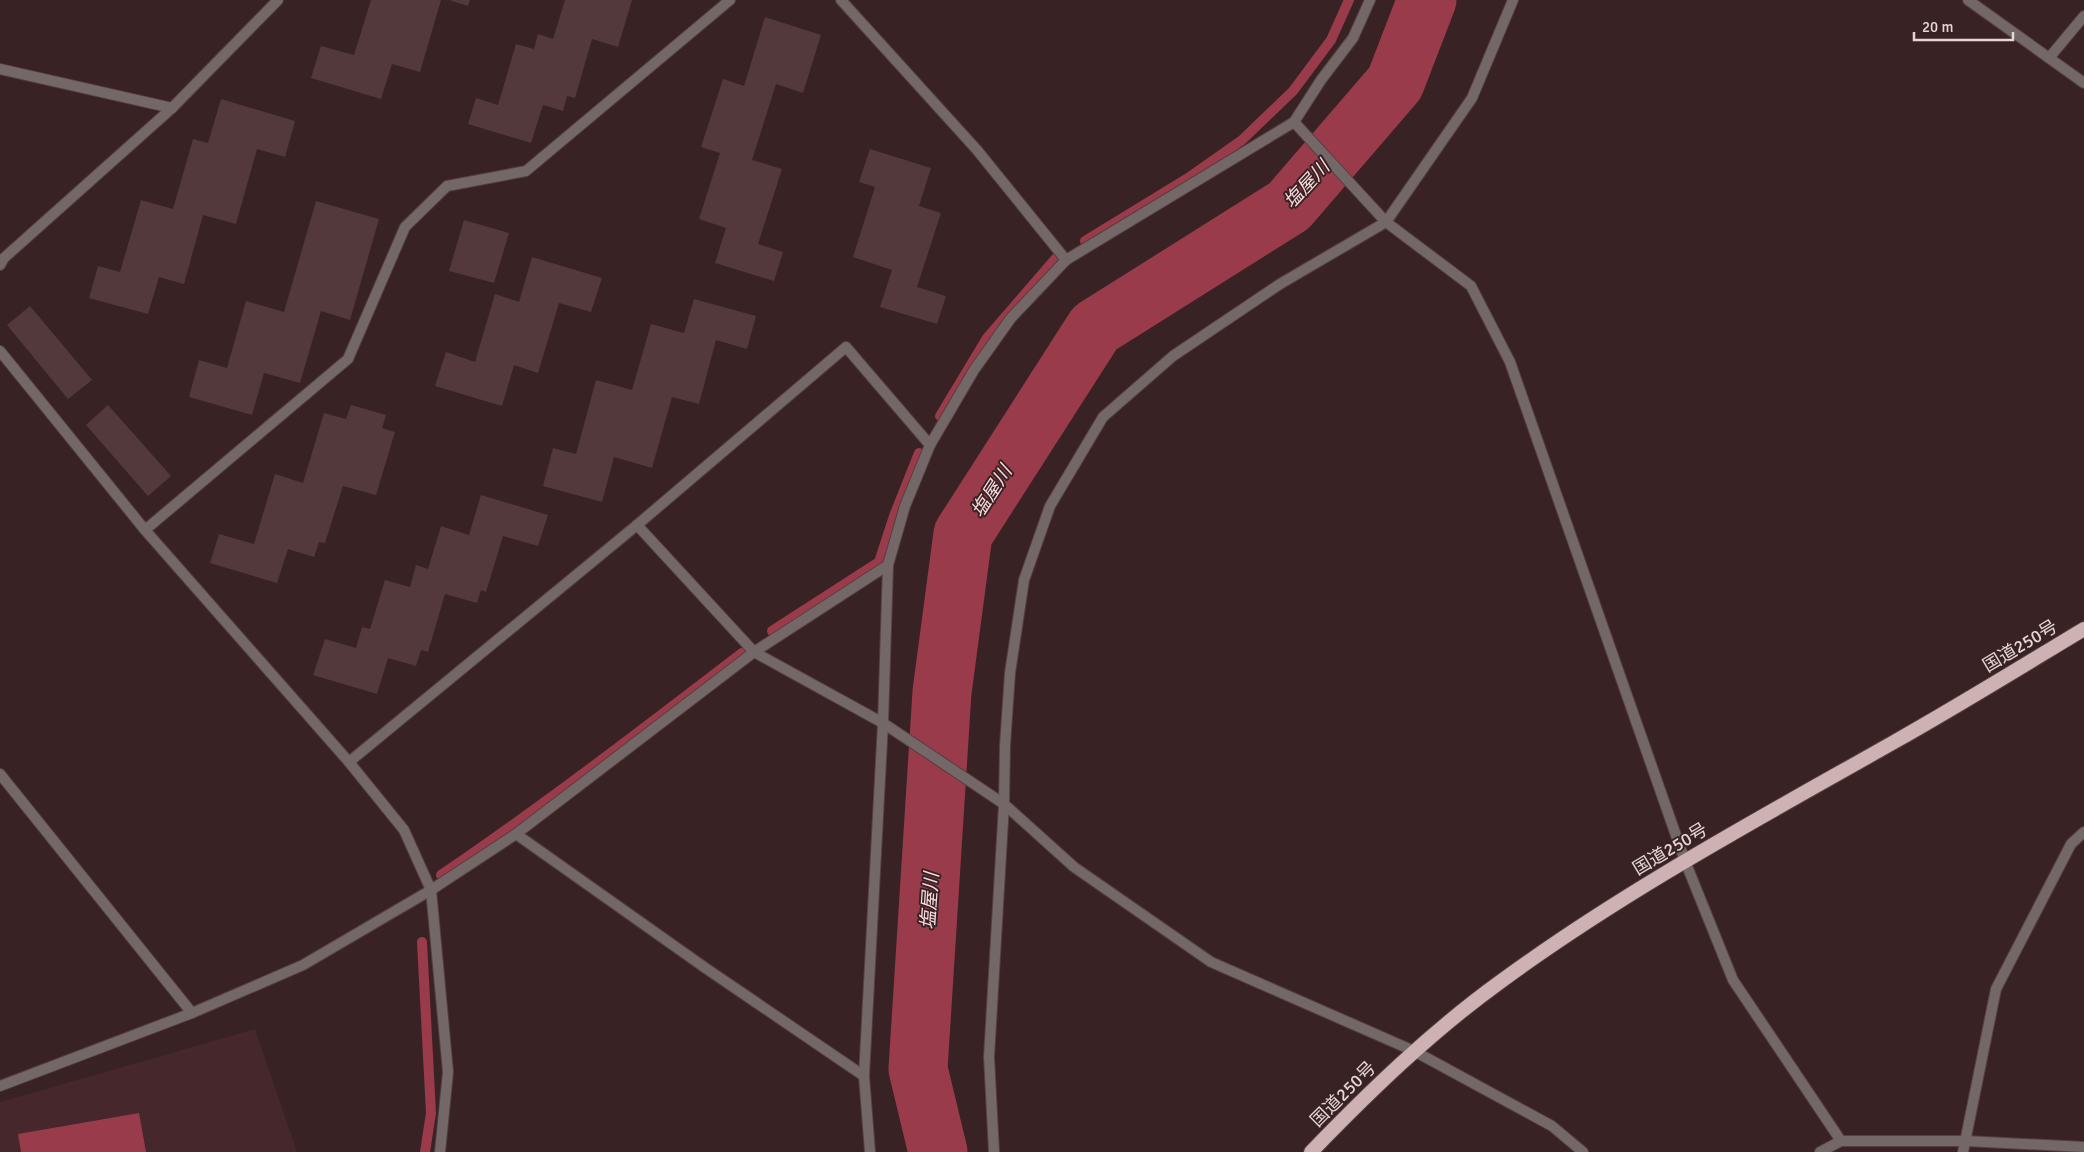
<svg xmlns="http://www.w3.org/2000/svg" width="2084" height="1152" viewBox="0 0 2084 1152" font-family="Signika,'Noto Sans JP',sans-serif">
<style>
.built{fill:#46272b}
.water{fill:#9a3b4b}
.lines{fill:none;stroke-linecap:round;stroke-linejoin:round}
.stream{stroke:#9a3b4b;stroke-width:10}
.river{stroke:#9a3b4b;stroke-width:59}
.building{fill:#53393c}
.service-casing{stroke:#553f40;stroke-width:12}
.minor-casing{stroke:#553f40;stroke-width:12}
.trunk-casing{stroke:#553f40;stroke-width:16}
.service{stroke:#746768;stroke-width:10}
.minor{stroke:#746768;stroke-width:10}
.trunk{stroke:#ceb1b3;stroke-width:14}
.labels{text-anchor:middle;stroke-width:4;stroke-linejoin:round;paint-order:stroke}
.street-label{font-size:18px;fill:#e5d5d6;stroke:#392224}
.water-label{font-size:19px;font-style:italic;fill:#f7dbdd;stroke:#392224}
</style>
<rect width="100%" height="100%" fill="#392224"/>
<polygon class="built" points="255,1029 297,1152 0,1152 0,1102"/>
<polygon class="water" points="139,1113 146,1152 21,1152 18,1134"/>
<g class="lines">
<g class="stream">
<polyline points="1085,241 1188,178 1242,140 1293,91 1331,40 1349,0"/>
<polyline points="940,416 987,338 1057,257"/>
<polyline points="772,631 879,562 894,516 919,453"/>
<path d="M441,875c103,-70 202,-146 301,-222"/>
<polyline points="422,942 431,1113 425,1152"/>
</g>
<polyline class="river" points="938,1152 918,1069 942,692 963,534 1095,328 1289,206 1395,83 1427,0"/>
</g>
<g class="building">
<polygon points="371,0 441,0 420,72 392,64 381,99 311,78 321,46 354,55"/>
<polygon points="449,0 470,0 468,6"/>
<polygon points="565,0 632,0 618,47 592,39 575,98 567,96 563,111 543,105 531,143 468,124 476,98 498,105 516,44 534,49 538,34 553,39"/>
<polygon points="765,17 821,35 803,93 776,84 752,160 782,169 758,244 783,252 774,281 715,263 726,228 699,219 720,153 701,147 723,79 744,86"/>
<polygon points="221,99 295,121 285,157 257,149 236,224 203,215 184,284 159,277 148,314 89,298 98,266 120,272 141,200 173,209 193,139 208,143"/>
<polygon points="870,149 931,168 919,206 941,213 917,287 946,296 937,324 880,307 892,270 853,257 875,187 859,182"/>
<polygon points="316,201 379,219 350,320 321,311 300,383 264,373 252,415 189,397 199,360 227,368 246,301 284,312"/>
<polygon points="464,220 509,233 494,283 449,271"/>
<polygon points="532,257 602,278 591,312 559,303 538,373 514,365 502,406 435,386 446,352 475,362 495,294 519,302"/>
<polygon points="694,299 756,316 747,349 716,340 699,404 672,397 652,468 614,457 602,502 543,486 553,448 576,454 596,380 632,390 651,324 684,333"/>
<polygon points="30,306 92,380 68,399 7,325"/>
<polygon points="108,405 171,476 148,496 86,425"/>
<polygon points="351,405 386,415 382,428 395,432 376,495 343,486 325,543 319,542 314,557 288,549 277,583 210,563 219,534 254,544 275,474 303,483 324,413 346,419"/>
<polygon points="481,495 548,515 538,546 503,536 486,592 481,590 477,603 445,594 428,652 421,650 416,666 388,658 377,694 313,675 325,639 356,648 362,627 370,629 385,580 410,587 416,565 428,569 441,526 469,535"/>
</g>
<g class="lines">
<g class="service-casing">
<polyline id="service" points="1963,1152 1996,989 2071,844 2084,832"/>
</g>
<g class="minor-casing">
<g id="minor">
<polyline points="841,0 977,150 1066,260"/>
<polyline points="1968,0 2084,83"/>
<polyline points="2049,58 2084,16"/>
<polyline points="0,69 172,108"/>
<polyline points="1294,122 1386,222 1471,286 1510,362 1685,861 1733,980 1841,1141"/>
<polyline points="0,265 4,258 172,108 278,0"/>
<polyline points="0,351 145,530 349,762 404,830 431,890 448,1072 440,1152"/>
<polyline points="637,525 754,652 883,723 1004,804 1074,867 1211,962 1414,1051 1552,1126 1583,1152"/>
<polyline points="145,530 348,359 405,227 447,186 526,171 730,0"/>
<polyline points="349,762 637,525 846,347 930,445"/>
<polyline points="0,774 192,1013"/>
<polyline points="516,834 704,967 864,1076"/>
<polyline points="0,1086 192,1013 303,965 431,890 516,834 754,652 888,565"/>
<polyline points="870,1152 864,1076 883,723 888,565 905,506 930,445 974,370 1011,318 1066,260 1294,122 1321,80 1353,38 1370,0"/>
<polyline points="994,1152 989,1057 1004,804 1005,745 1010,673 1024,580 1050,506 1103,417 1173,356 1280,284 1386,222 1472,98 1513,0"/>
<polyline points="1820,1152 1841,1141 1966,1141 2084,1147"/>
</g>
</g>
<g class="trunk-casing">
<path id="trunk" d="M1311,1152c59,-61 120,-120 189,-170 124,-91 260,-164 394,-240 64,-36 127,-75 190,-113"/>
</g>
<use href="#service" class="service"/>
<use href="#minor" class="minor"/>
<use href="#trunk" class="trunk"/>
</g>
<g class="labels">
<g class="street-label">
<text transform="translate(2020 646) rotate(-31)" y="6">国道250号</text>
<text transform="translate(1670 849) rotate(-31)" y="6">国道250号</text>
<text transform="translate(1343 1094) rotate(-45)" y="6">国道250号</text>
</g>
<g class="water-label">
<text transform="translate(1306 184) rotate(-47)" y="7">塩屋川</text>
<text transform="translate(991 491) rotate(-57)" y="7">塩屋川</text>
<text transform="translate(929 901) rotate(-86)" y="7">塩屋川</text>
</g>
</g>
<path d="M1914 32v8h99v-8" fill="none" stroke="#e5d5d6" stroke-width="2.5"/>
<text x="1922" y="32" font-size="15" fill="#e5d5d6" stroke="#392224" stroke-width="4" paint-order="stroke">20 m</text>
</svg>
